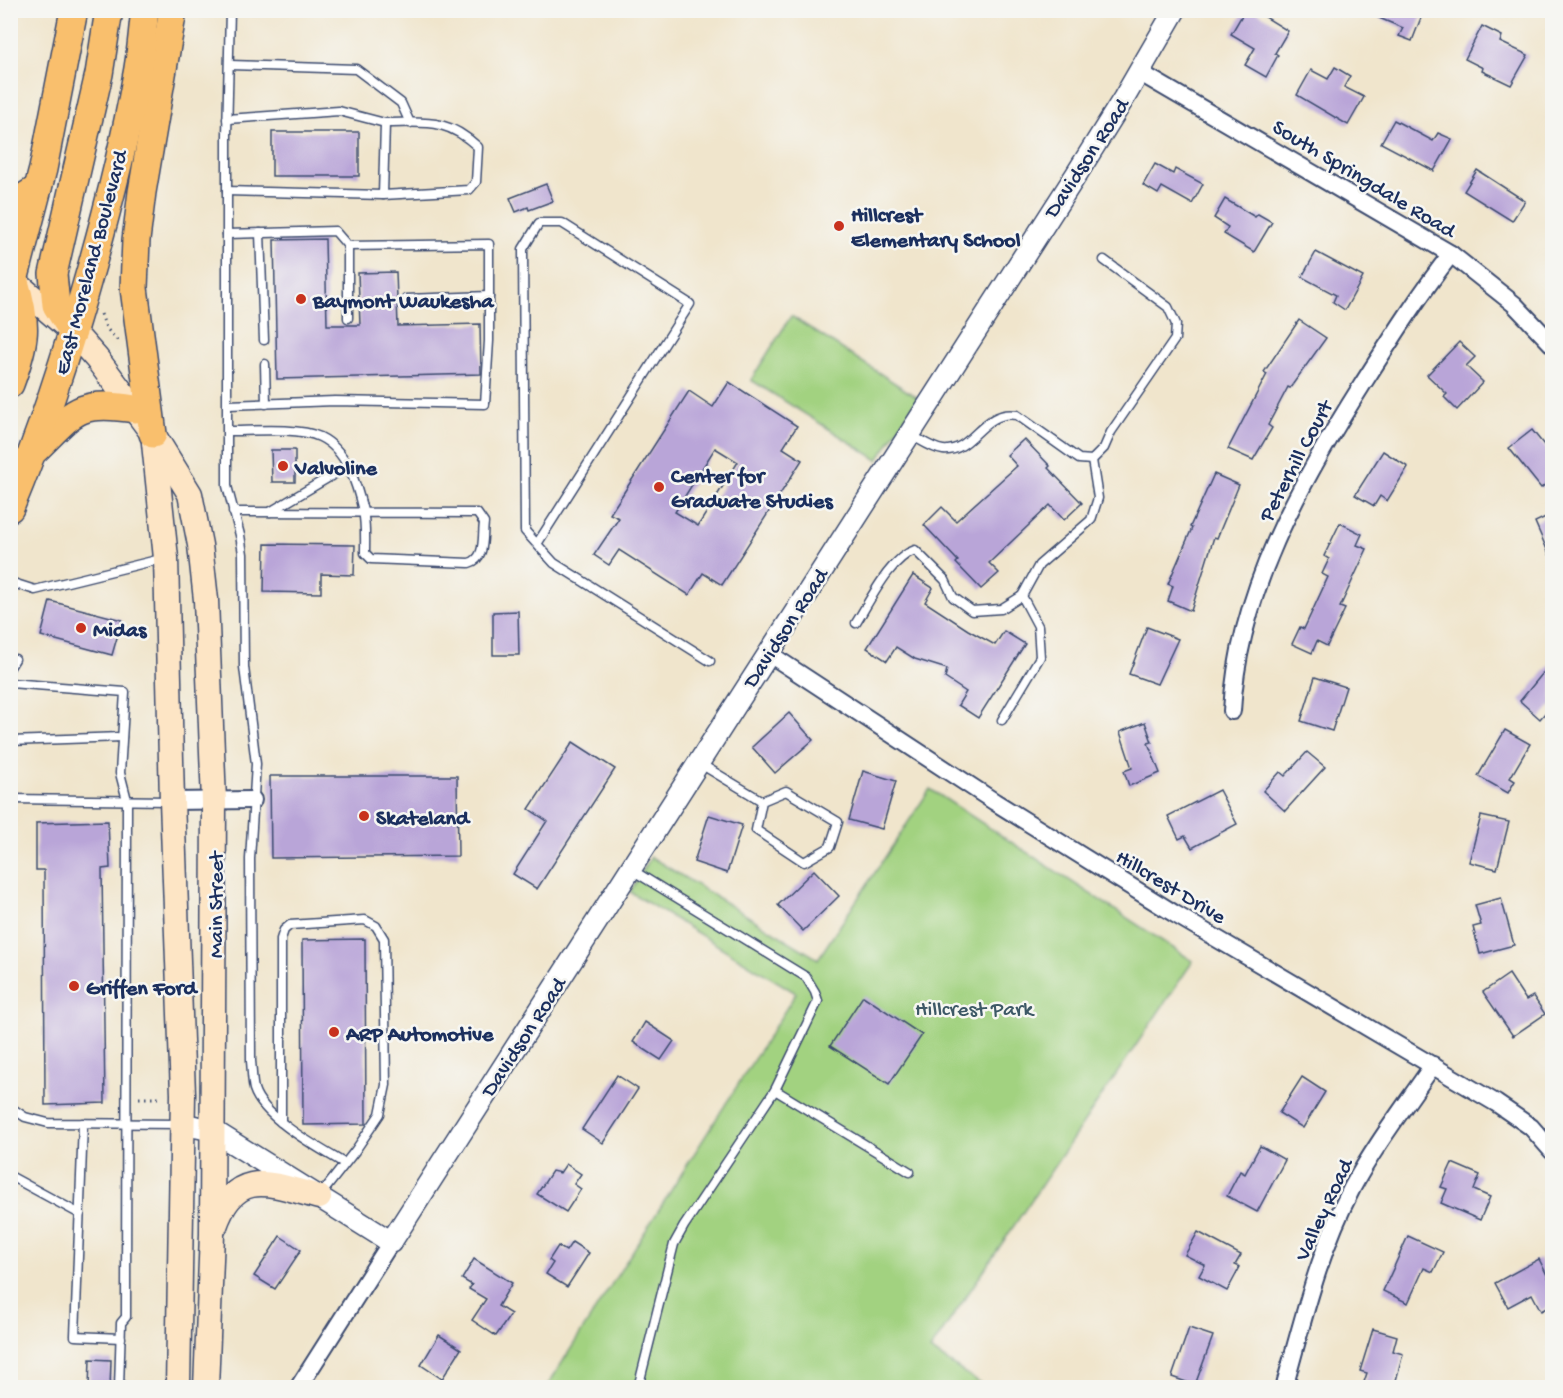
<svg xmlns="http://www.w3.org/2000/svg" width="1563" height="1398" viewBox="0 0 1563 1398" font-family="'Gochi Hand',sans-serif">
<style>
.green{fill:#a2d280;stroke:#5e806f;stroke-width:1.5}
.building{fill:#b9a5d8;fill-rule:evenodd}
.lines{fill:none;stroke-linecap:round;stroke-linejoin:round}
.service-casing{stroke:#3b4a6e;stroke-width:11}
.minor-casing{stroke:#3b4a6e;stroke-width:20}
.tertiary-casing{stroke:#3b4a6e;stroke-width:24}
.secondary-casing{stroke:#3b4a6e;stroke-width:27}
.primary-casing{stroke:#3b4a6e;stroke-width:30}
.path{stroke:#3b4a6e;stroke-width:3;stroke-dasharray:1.5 4.5;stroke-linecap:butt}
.service{stroke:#fff;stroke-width:8}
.minor{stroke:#fff;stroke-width:16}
.tertiary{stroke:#fff;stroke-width:21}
.secondary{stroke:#fde5c5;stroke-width:24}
.primary{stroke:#f9bf6d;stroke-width:27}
.poi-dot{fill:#c8321e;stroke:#f6f6f2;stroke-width:2}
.labels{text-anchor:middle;stroke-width:5;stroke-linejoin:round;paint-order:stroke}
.street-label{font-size:22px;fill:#1b2f5e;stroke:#f6f6f2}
.poi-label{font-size:22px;font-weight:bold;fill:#1b2f5e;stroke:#f6f6f2;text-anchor:start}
.park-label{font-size:22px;fill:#3d5866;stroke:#f6f6f2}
</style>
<rect width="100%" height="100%" fill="#f6f6f2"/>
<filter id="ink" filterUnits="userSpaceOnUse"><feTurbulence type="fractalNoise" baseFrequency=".0167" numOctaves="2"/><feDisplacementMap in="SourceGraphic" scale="12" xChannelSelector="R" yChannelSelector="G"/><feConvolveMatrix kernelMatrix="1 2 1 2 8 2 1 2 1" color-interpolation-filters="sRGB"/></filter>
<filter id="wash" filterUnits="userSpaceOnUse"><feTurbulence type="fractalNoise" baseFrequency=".008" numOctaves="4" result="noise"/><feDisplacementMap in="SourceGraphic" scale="24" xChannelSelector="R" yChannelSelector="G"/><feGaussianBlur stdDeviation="1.35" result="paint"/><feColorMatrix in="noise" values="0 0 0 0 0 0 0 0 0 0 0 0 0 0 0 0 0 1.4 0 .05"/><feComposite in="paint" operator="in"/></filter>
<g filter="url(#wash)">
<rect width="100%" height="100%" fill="#f0e5cc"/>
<g class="green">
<polygon points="791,316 918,398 878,460 751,380"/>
<polygon points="930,789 1193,961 930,1350 986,1387 546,1388 796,993 630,892 651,857 818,959"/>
</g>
<g id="blocks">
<g class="building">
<polygon points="1245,10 1254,10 1288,31 1275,53 1278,55 1266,77 1245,65 1255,48 1231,34"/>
<polygon points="1360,10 1424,10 1412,41 1399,36 1403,28"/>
<polygon points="1482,26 1502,36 1500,42 1528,55 1511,85 1482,71 1483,68 1465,59"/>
<polygon points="1335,67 1350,76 1344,87 1364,97 1348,125 1297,95 1311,70 1328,79"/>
<polygon points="1394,120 1433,141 1438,133 1452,139 1434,171 1381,143"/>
<rect x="272" y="132" width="87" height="44"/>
<polygon points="1155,164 1173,174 1175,169 1203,184 1192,204 1162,187 1158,194 1143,185"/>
<polygon points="1477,170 1525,201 1512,221 1464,191"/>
<polygon points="546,184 553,201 529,210 528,207 516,212 510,198"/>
<polygon points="1225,199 1255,217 1258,214 1272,222 1254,252 1224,234 1228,227 1214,218"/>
<polygon points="325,239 327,325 360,325 358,273 396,272 398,326 480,324 481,374 277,379 274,240"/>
<polygon points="1316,252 1363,277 1345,310 1333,302 1336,295 1302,277"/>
<polygon points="1299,320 1326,338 1290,388 1288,387 1268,425 1272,428 1253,460 1228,449 1267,374 1264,372"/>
<polygon points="1459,342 1475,357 1466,366 1483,382 1457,410 1444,397 1447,394 1427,375"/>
<path d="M729,382l68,44 -14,22 19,12 -80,125 -19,-12 -14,22 -70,-45 -10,15 -15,-10 25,-37 -9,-4 79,-123 24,16zM715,448l23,14 -40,64 -23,-14z"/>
<polygon points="1532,430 1552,455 1552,479 1541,488 1509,448"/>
<polygon points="1024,439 1050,466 1048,468 1082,503 1064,520 1050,505 989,563 999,573 981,589 956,563 958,561 924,525 942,507 956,521 1017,466 1007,455"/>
<polygon points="271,450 295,450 295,482 272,482"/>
<polygon points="1383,451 1408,467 1387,501 1380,496 1374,506 1355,495"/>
<polygon points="1214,474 1239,485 1217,538 1214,537 1191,611 1168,601 1173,586 1168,584 1192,528 1190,527"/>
<polygon points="1552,514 1552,561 1535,522"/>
<polygon points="1340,523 1362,534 1357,545 1367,549 1340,607 1345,609 1327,646 1317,641 1312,653 1292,644 1300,627 1304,629 1328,577 1322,574 1329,559 1324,556"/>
<polygon points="265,544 355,545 354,575 321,574 321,593 264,592"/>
<polygon points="913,575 933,588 925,602 968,630 995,645 1004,631 1025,644 978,718 958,705 966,692 945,678 947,669 915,659 896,647 887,661 867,648"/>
<polygon points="50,601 122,620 112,655 41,636"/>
<polygon points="518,611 519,655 493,655 493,612"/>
<polygon points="1147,627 1178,639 1157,684 1129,674"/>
<polygon points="1552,662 1552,705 1540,719 1520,701"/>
<polygon points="1315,677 1346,687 1332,731 1301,721"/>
<polygon points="789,713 813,740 775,773 752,747"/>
<polygon points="1145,722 1152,742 1148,743 1160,773 1129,786 1124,771 1132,768 1120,732"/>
<polygon points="1505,730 1530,744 1510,778 1515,781 1508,793 1478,776"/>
<polygon points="573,742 615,769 537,889 513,874 547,821 529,809"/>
<polygon points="1307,752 1325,767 1285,811 1263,791 1280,772 1285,776"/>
<polygon points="863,771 896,781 882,829 849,820"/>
<polygon points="270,776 457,776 458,856 271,858"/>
<polygon points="1219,790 1237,824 1192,848 1185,836 1179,839 1168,816"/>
<polygon points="709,815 742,825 727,873 694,862"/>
<polygon points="1481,816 1509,822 1497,869 1469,862"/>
<polygon points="108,821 110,868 102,869 105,1103 45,1105 44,870 36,870 36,823"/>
<polygon points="814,870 839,896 803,931 778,905"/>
<polygon points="1501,898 1514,945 1480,954 1473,927 1481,925 1475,905"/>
<polygon points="365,939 366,1124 303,1125 302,940"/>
<polygon points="1509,974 1526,1000 1533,996 1545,1014 1513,1036 1483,992"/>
<polygon points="863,996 922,1035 889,1084 830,1046"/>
<polygon points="645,1022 674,1041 661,1060 633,1042"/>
<polygon points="617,1075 638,1089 603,1143 582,1129"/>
<polygon points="1302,1077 1325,1092 1303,1128 1279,1113"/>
<polygon points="1260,1146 1285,1160 1257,1212 1227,1196 1240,1171 1245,1174"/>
<polygon points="1452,1163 1480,1175 1474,1190 1490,1197 1480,1220 1441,1203 1447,1189 1441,1187"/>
<polygon points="566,1164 581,1174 574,1184 581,1189 566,1212 537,1194 552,1171 560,1173"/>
<polygon points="1198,1232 1241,1255 1235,1265 1240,1267 1227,1291 1199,1276 1205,1265 1185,1255"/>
<polygon points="280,1236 301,1250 275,1289 254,1276"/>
<polygon points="1408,1236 1443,1252 1433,1272 1424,1268 1408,1303 1383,1291"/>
<polygon points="572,1242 589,1253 567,1287 546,1274 553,1263 549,1260 558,1246 566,1251"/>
<polygon points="474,1259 512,1283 498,1306 511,1314 496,1336 472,1320 486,1299 469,1289 472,1285 462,1279"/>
<polygon points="1539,1259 1552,1285 1552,1305 1541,1311 1532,1294 1508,1307 1495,1283"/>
<polygon points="1189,1328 1213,1336 1195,1385 1172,1377"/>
<polygon points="1373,1329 1397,1336 1393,1351 1403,1354 1394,1388 1362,1388 1367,1373 1360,1371"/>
<polygon points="439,1335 461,1349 442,1379 421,1365"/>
<polygon points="90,1359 111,1360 110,1388 89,1388"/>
</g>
</g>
</g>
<g filter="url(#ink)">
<use href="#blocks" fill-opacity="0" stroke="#3b4a6e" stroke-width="1.5"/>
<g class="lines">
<g class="service-casing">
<g id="service">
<path d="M230,10l-3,125v351l13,49 3,19 1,113 12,97 -6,95 1,202c1,9 1,20 3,28 9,29 65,59 90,74"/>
<polyline points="230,65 356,69 401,103 410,123"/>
<polyline points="227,191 383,195 385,123 339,111 227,119"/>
<path d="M383,195l86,-5 7,-8 2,-35c-32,-30 -53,-24 -93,-24"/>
<polyline points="260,233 264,340"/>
<polyline points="227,234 335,231 348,246 489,244 489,341 485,404 335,401 228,405"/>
<polyline points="348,246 348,318"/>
<polyline points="406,299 489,296"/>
<polyline points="265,364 266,404"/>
<path d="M228,431c25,0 70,-4 92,6 27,13 37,48 43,74 3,13 2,29 2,42l6,6 98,4c17,-4 13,-26 15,-40l-7,-10 -244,-1"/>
<path d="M909,434c10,5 24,15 34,16 30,3 39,-41 74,-35l62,44 13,1 12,-12 7,-16 64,-93 1,-15 -8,-17 -64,-47"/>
<polyline points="270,512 348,466"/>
<polyline points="537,544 690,304 562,223 539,223 523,249 525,531 554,563 710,661"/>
<polyline points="10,582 35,590 165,558"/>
<path d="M856,623c14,-22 34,-65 59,-73l30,30 8,17 19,14 29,-2 21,-13"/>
<polyline points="10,667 15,659"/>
<polyline points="10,683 125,692 120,773 127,800 126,1317 121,1323 119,1388"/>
<polyline points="1002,720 1040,657 1038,626 1022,596 1039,565 1091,520 1098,498 1092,460"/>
<polyline points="10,741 122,737"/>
<polyline points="699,763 762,801 786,791 838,822 830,847 804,862 756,830 762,801"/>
<polyline points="10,799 169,801"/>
<polyline points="632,870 806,977 815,992 818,1001 775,1090 684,1226 674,1244 638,1388"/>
<polyline points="775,1090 910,1172"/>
<polyline points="10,1107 25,1117 48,1123 182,1124"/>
<polyline points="281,1122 281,939 284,930 290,925 365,920 376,926 384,939 386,1085 380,1114 355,1151 319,1197"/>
<polyline points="83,1123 75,1336 121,1338"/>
<polyline points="10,1176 80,1214"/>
</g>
</g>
<g class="minor-casing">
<g id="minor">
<polyline points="1139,72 1451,254 1514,304 1552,344"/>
<polyline points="768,653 995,802 1175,914 1496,1103 1531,1127 1552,1151"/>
<path d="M1232,711c6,-118 68,-228 130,-326 28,-44 57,-90 89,-131"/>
<polyline points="172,801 253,800"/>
<polyline points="298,1388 391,1242"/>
<path d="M1284,1388c19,-68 35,-137 68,-200 23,-43 54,-83 81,-123"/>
</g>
</g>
<g class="tertiary-casing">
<polyline id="tertiary" points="182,1124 212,1130 391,1242 1076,175 1124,98 1175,10"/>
</g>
<g class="secondary-casing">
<g id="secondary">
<polyline points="15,282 73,332 97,359 153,434 190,494 200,545 206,600 214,802 212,1234 206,1388"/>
<polyline points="154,443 166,558 172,801 183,1094 178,1388"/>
<path d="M215,1226c21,-60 56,-42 104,-29"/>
</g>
</g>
<g class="primary-casing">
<g id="primary">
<polyline points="10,206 38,188"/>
<polyline points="10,296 43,169 74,10"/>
<polyline points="73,332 56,305 53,274 99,74 109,10"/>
<path d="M10,384c16,-43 18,-59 5,-102"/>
<polyline points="153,434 134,288 136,240 142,192 173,10"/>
<path d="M36,449c39,-38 41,-49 99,-40"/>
<path d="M10,508c33,-79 59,-161 82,-243 17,-61 33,-124 44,-186 5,-23 6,-46 9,-69"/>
</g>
</g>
<g class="path">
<polyline points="101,314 106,328 118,341"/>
<polyline points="139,1098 161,1098"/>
</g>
<use href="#service" class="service"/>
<use href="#minor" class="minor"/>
<use href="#tertiary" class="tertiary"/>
<use href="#secondary" class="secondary"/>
<use href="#primary" class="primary"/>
</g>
</g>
<g class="poi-dot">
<circle cx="839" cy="226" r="6"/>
<circle cx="301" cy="299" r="6"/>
<circle cx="283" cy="466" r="6"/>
<circle cx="659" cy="487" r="6"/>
<circle cx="81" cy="628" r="6"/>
<circle cx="364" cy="816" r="6"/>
<circle cx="74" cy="986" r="6"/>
<circle cx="334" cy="1032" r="6"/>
</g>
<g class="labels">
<g class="street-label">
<text transform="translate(1085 157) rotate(-57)" y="8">Davidson Road</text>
<text transform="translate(1365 177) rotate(31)" y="8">South Springdale Road</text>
<text transform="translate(89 262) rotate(-75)" y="8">East Moreland Boulevard</text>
<text transform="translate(1294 460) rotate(-62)" y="8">Peterhill Court</text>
<text transform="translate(784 627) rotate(-57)" y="8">Davidson Road</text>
<text transform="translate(1172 885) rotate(31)" y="8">Hillcrest Drive</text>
<text transform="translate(214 905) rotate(-90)" y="8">Main Street</text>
<text transform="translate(522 1036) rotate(-57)" y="8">Davidson Road</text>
<text transform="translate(1322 1209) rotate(-65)" y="8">Valley Road</text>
</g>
<g class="poi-label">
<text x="851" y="221">Hillcrest<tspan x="851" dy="25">Elementary School</tspan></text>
<text x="313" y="307">Baymont Waukesha</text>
<text x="295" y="474">Valvoline</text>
<text x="671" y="482">Center for<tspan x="671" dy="25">Graduate Studies</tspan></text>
<text x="93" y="636">Midas</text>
<text x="376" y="824">Skateland</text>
<text x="86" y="994">Griffen Ford</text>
<text x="346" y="1040">ARP Automotive</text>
</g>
<g class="park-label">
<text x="974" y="1015">Hillcrest Park</text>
</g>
</g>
<rect width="1563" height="1398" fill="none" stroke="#f6f6f2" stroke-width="36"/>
</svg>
